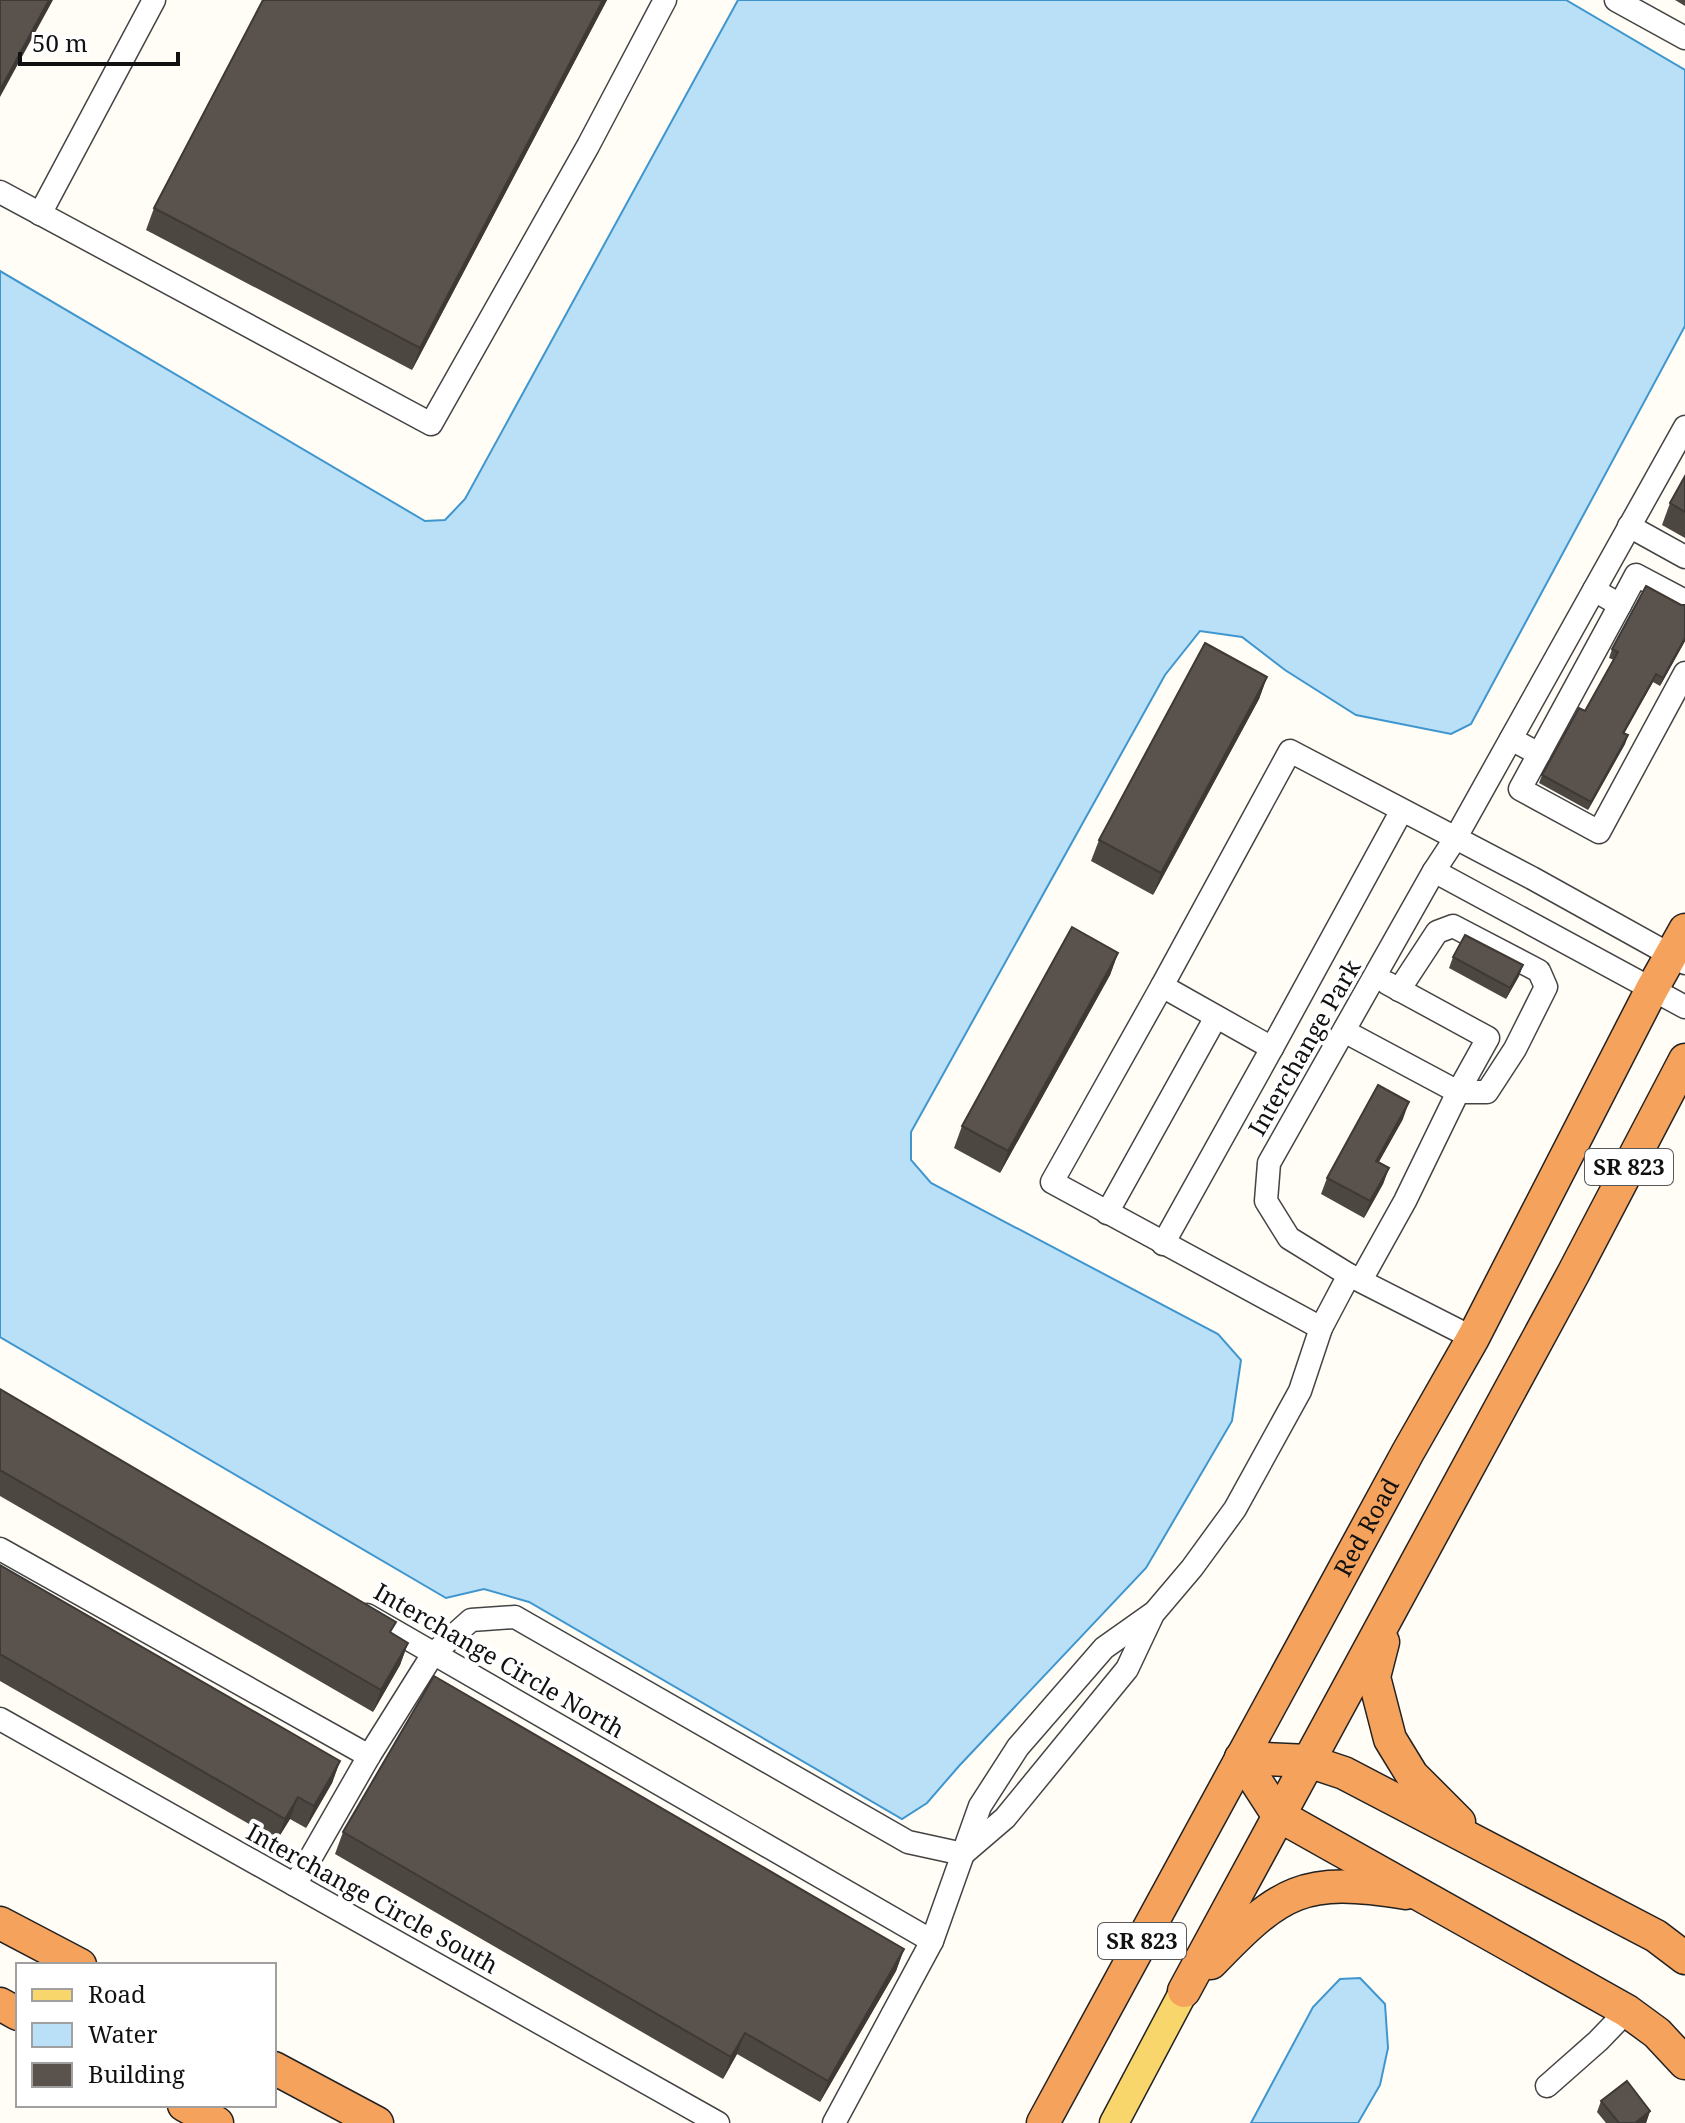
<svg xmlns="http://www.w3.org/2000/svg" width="1685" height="2123" viewBox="0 0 1685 2123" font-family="'Noto Serif',serif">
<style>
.water{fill:#b9e0f7;stroke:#3f96cf;stroke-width:2}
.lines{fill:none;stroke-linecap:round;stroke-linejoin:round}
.minor-casing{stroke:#444;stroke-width:25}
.major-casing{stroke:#222;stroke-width:31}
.highway-casing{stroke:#222;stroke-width:35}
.minor{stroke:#fff;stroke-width:22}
.major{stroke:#f9d66b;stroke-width:28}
.highway{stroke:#f5a25d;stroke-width:32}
.wall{fill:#4d4742}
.shaded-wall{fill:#3f3936}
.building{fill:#5a524d;stroke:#3f3936;stroke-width:2}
.labels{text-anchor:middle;stroke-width:8;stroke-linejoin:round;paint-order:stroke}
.shield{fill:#fff;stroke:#585858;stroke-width:2}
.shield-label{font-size:22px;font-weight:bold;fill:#111}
.street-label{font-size:24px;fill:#111;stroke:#fff}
</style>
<rect width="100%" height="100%" fill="#fffdf5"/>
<g class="water">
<polygon points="738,0 1566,0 1685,70 1685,326 1471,724 1451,734 1356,715 1285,670 1242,637 1200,631 1165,675 911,1132 911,1160 931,1183 1218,1334 1241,1360 1232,1421 1146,1568 959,1766 927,1803 902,1819 529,1602 484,1589 446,1598 0,1337 0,271 425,521 445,520 465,499"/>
<polygon points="1360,1978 1385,2004 1388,2048 1380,2085 1358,2123 1251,2123 1313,2007 1340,1979"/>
</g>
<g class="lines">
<g class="minor-casing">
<g id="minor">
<polyline points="1616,0 1685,38"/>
<polyline points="0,192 431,424 588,146 665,0"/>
<polyline points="40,214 154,0"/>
<polyline points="1629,526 1685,557"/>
<polyline points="1620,605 1636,575 1685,601"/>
<polyline points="1511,739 1539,754 1520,789 1599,832 1685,673"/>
<polyline points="1539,754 1620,605 1594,590"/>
<polyline points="1402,810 1272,1048 1162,986 1290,751 1532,878 1685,963"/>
<polyline points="1434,871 1685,1007"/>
<polyline points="1162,986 1052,1182 1321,1328"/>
<polyline points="1344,1031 1458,1092 1488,1038 1387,983"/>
<polyline points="1107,1213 1216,1017"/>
<polyline points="1163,1244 1272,1048"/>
<polyline points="1361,1280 1405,1201 1458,1092 1487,1092 1515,1049 1546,987 1539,971 1453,926 1437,932 1399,990"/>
<polyline points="1473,1338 1349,1275 1289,1238 1266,1201 1269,1163 1434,871 1455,839 1685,427"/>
<polyline points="0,1549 369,1756"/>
<polyline points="367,1615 932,1941"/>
<polyline points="0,1719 718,2123"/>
<polyline points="963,1854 1005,1818 1127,1669 1153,1614 1192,1568 1235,1509 1300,1391 1321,1328 1349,1275"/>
<polyline points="295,1885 369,1756 433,1654 471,1620 515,1617 908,1842 963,1854"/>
<polyline points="1547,2086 1598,2041 1627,2011"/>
<polyline points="834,2123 932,1941 980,1806 1018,1747 1104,1648 1152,1614"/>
</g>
</g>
<g class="major-casing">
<polyline id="major" points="1114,2123 1184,1991"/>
</g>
<g class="highway-casing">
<g id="highway">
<polyline points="1383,1642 1374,1677 1390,1739 1412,1775 1459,1822"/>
<polyline points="1241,1758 1278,1815 1627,2011 1657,2033 1685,2063"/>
<polyline points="1241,1758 1308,1761 1344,1773 1656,1936 1685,1958"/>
<polyline points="0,1923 80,1965"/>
<path d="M1211,1963c70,-73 92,-87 195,-70"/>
<polyline points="1184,1991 1573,1274 1685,1060"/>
<polyline points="0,2004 18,2014"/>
<polyline points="274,2068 377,2123"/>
<polyline points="184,2105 217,2123"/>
<path id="s1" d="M1043,2123l365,-671 65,-114 179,-349 33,-59"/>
</g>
</g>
<use href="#minor" class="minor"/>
<use href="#major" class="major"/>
<use href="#highway" class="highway"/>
</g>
<g class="wall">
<polygon points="263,0 607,0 412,370 146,230 154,208"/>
<polygon points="1675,0 1685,0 1685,6"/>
<polygon points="1685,476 1685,538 1662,525 1670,503"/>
<polygon points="1685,641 1660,686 1653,682 1624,733 1628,735 1625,744 1588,810 1539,783 1542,775 1585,711 1614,660 1609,658 1612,649"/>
<polygon points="1267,677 1259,699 1153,895 1091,861 1099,840"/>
<polygon points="1118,953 1110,975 1000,1173 954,1148 962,1126"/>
<polygon points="1453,957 1523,965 1519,976 1506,999 1449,968"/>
<polygon points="1403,1119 1379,1162 1389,1168 1383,1184 1364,1218 1321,1194 1327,1178"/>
<polygon points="0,1389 408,1643 400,1665 373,1712 0,1496"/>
<polygon points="0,1565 340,1761 332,1783 306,1828 290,1819 277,1840 0,1681"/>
<polygon points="343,1832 904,1949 896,1971 820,2102 737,2054 723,2079 335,1854"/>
<polygon points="1601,2101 1650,2111 1646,2123 1606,2123 1597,2112"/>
</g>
<g class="shaded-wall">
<polygon points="49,0 53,0 0,97 0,90"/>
<polygon points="603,0 607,0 412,370 420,348"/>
<polygon points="1685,638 1685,641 1660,686 1663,678"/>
<polygon points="1656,674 1653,682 1620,741 1623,733"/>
<polygon points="1267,677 1259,699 1153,895 1161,873"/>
<polygon points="1628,735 1625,744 1588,810 1591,802"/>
<polygon points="1118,953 1110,975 1000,1173 1008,1151"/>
<polygon points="1523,965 1519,976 1506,999 1510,988"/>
<polygon points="1409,1102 1403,1119 1370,1177 1376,1161"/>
<polygon points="1389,1168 1383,1184 1364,1218 1370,1201"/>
<polygon points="408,1643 400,1665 373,1712 381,1690"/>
<polygon points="340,1761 332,1783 306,1828 314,1806"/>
<polygon points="298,1797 290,1819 277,1840 285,1819"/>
<polygon points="904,1949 896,1971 820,2102 828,2081"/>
<polygon points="745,2033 737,2054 723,2079 731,2057"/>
<polygon points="1650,2111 1646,2123 1635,2123"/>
</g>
<g class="building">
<polygon points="0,0 49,0 0,90"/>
<polygon points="263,0 603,0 420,348 154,208"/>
<polygon points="1685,476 1685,512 1670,503"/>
<polygon points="1646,586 1681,605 1685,605 1685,638 1663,678 1656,674 1623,733 1628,735 1591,802 1542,775 1579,708 1585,711 1618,652 1612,649"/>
<polygon points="1205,643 1267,677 1161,873 1099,840"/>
<polygon points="1072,927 1118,953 1008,1151 962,1126"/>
<polygon points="1465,935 1523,965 1510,988 1453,957"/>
<polygon points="1378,1085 1409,1102 1376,1161 1389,1168 1370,1201 1327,1178"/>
<polygon points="0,1389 396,1622 390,1632 408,1643 381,1690 0,1470"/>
<polygon points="0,1565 340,1761 314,1806 298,1797 285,1819 0,1654"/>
<polygon points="434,1676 904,1949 828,2081 745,2033 731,2057 343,1832"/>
<polygon points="1627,2081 1650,2111 1635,2123 1619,2123 1601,2101"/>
</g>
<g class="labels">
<g class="shield">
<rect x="1585" y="1149" width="88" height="36" rx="6"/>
<rect x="1098" y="1923" width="88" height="36" rx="6"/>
</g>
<g class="shield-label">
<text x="1629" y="1175">SR 823</text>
<text x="1142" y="1949">SR 823</text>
</g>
<g class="street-label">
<text transform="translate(1305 1048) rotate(-60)" y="8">Interchange Park</text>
<text dy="8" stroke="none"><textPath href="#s1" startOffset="678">Red Road</textPath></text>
<text transform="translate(499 1661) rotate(30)" y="8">Interchange Circle North</text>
<text transform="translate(372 1899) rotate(29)" y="8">Interchange Circle South</text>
</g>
</g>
<rect x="16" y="1963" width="260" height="144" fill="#ffffff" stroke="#a0a0a0" stroke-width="2"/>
<rect x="32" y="1989" width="40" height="12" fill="#f9d66b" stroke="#a0a0a0" stroke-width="2"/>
<text x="88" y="2003" font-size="24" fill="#111111">Road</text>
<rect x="32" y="2023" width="40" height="24" fill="#b9e0f7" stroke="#a0a0a0" stroke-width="2"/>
<text x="88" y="2043" font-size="24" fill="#111111">Water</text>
<rect x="32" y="2063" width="40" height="24" fill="#5a524d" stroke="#a0a0a0" stroke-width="2"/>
<text x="88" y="2083" font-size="24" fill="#111111">Building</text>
<path d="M20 52v12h158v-12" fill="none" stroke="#111111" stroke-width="4"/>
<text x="32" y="52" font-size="24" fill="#111111" stroke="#ffffff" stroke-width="6" paint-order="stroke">50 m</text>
</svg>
